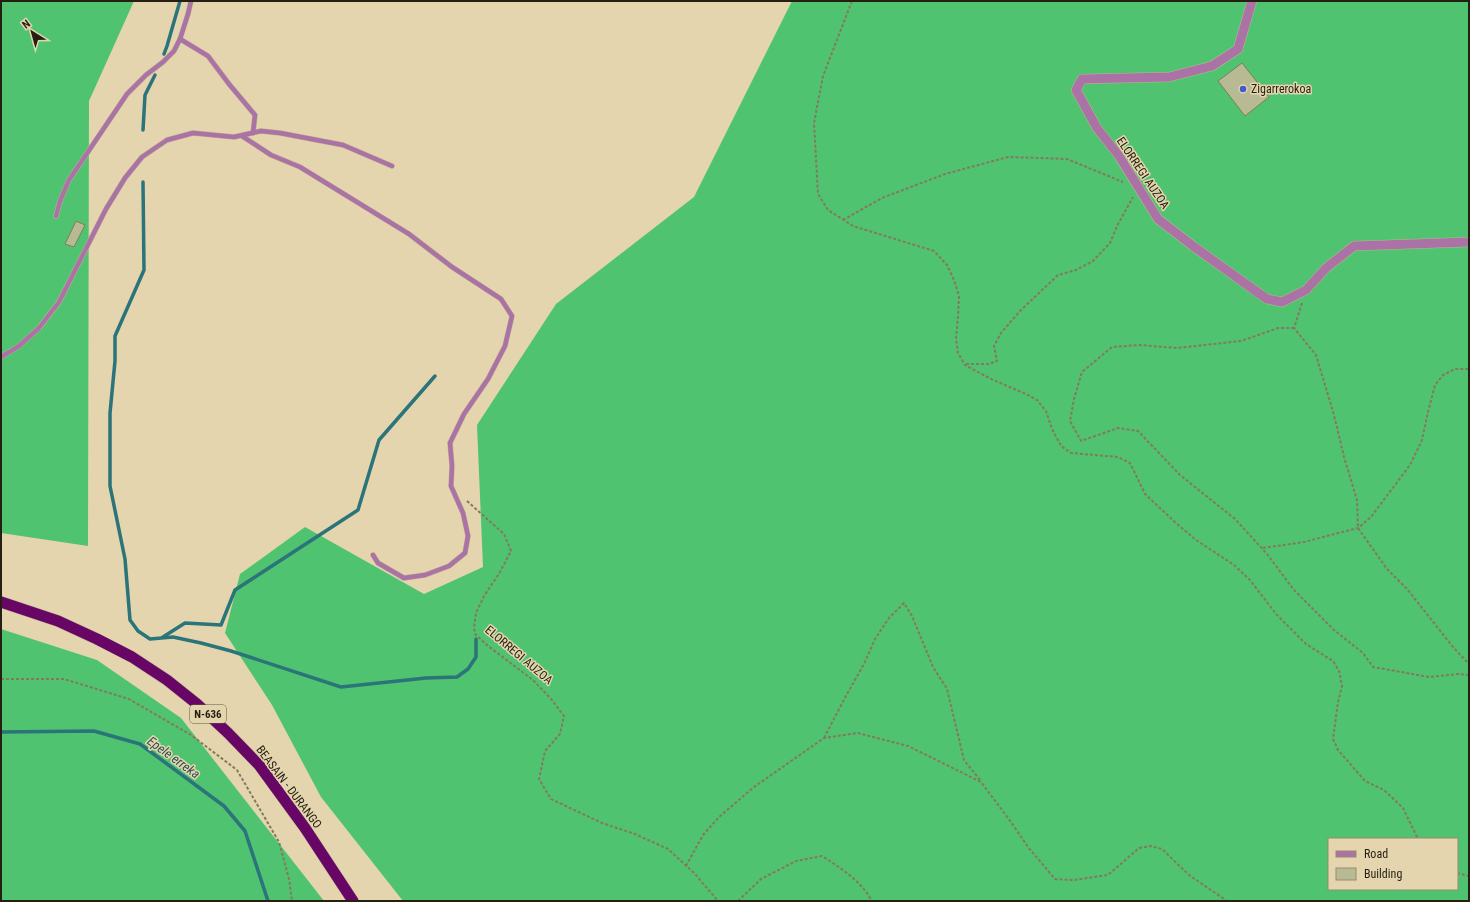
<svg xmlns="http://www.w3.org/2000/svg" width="1470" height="902" viewBox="0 0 1470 902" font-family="'Roboto Condensed',sans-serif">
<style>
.forest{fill:#50c370;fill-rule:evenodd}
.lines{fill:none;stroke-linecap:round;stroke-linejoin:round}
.stream{stroke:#2b747a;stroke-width:3.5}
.building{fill:#b8ba93;stroke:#7d7e59}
.service-casing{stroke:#c1b492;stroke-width:5.5}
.minor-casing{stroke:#c1b492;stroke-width:10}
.trunk-casing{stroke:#c1b492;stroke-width:12}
.path{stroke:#83795f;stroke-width:2;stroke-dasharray:3 2;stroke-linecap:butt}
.service{stroke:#aa72a5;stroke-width:4.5}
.minor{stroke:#aa72a5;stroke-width:9}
.trunk{stroke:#680666;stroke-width:11}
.poi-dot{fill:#415acd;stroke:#e4d5af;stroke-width:1.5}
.labels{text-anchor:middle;stroke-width:3;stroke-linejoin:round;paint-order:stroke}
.shield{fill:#e4d5af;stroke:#5e5640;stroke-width:1}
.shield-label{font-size:11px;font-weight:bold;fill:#241f10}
.poi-label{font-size:12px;fill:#241f10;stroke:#e4d5af;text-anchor:start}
.street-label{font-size:12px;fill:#241f10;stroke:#e4d5af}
.water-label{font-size:13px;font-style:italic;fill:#2e4d52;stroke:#e4d5af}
</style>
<rect width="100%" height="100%" fill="#e4d5af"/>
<g class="forest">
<polygon points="1,1 134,1 89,101 88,546 1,533"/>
<path d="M792,1h677v900h-1066l-82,-104 -49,-92 -47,-72 15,-59 65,-47 119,67 59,-27 -6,-142 79,-121 138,-107zM1329,839h128v50h-128z"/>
<polygon points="1,629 97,660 181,718 324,901 1,901"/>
</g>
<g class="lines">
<g class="stream">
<polyline points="164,54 167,46 180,1"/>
<polyline points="143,130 145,95 155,75"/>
<polyline points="143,182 144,270 115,336 115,361 110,413 110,486 125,559 130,620 138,631 150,639 173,637 201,643 231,651 341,687 426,678 457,677 468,669 476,657 476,639"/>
<polyline points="163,637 185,623 221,625 235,590 358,510 379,440 435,376"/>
<polyline points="1,732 94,731 140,744 224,806 245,831 268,901"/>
</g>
</g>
<g class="building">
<polygon points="1242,63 1269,97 1245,116 1218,81"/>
<polygon points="76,221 85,225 74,247 65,244"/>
</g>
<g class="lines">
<g class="service-casing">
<g id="service">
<polyline points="191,1 188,14 180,39 208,56 229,84 255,115 253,133"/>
<polyline points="242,136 271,155 300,167 409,234 452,267 501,299 512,316 505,346 488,379 464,414 450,443 452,466 451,486 463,513 468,536 465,553 449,566 425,575 404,578 378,563 373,555"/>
<polyline points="56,216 60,201 69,180 127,94 146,75 163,62 174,51 180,39"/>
<polyline points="1,357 19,346 39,328 59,302 106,209 125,178 142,157 167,140 193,133 234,137 261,131 280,133 343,145 392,166"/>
</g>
</g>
<g class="minor-casing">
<polyline id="minor" points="1252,1 1238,49 1212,66 1169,77 1082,79 1076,90 1097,128 1119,156 1158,219 1193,246 1257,292 1267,299 1282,302 1306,290 1326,268 1354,246 1469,242"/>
</g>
<g class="trunk-casing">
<polyline id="trunk" points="1,602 58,621 97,639 132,657 167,680 197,704 228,733 259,765 305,828 353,901"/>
</g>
<g class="path">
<polyline points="852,1 823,76 814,123 818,194 828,210 853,226 934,251 947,265 954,280 959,296 958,317 956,339 958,353 965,365 991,379 1026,394 1037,400 1046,411 1052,429 1061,446 1071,453 1118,457 1130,463 1145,494 1176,523 1196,540 1234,565 1250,580 1276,614 1306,644 1333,661 1339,671 1342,686 1338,702 1333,739 1338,750 1365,781 1384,790 1403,808 1418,839"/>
<polyline points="843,220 882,198 945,174 1008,157 1067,159 1123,182"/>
<polyline points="1302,303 1294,328 1316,355 1334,415 1344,457 1357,500 1358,528 1387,569 1407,589 1453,647 1469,664"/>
<polyline points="1294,328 1278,328 1241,341 1177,348 1139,345 1112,347 1082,372 1074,399 1070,421 1081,441 1118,428 1138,431 1180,475 1235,519 1267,554 1294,590 1334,630 1363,653 1373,667 1429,677 1458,674 1469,675"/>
<polyline points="966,364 989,364 997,361 994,346 1001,333 1020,311 1058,275 1076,270 1093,261 1110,243 1117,226 1133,197"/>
<polyline points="467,501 504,534 511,551 500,572 484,596 476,613 474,627 475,634 488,646 533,680 552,700 564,716 560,734 545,751 539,779 551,799 602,823 635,834 668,849 695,874 718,901"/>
<polyline points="1263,548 1304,542 1358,528 1371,517 1410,465 1422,440 1428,412 1435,385 1443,375 1455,369 1469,369"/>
<polyline points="1,679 64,679 129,699 191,735 237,770 279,842 289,879 292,901"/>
<polyline points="824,738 847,694 864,664 875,639 889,618 904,603 912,616 933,667 947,689 964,760 980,780"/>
<polyline points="686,866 703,835 719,817 754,787 824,738 858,733 908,746 981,782 1011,822 1028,847 1055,879 1074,880 1108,875 1139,848 1151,846 1162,849 1189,875 1227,901"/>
<polyline points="1457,873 1469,876"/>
<path d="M738,901l23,-22 35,-18 26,-5c20,13 38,24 50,45"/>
</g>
<use href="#service" class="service"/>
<use href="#minor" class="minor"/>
<use href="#trunk" class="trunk"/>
</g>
<circle class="poi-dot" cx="1243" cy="89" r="4"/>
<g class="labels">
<rect class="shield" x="190" y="705" width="36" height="18" rx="3"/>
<g class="shield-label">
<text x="208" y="718">N-636</text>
</g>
<g class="poi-label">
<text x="1251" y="93">Zigarrerokoa</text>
</g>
<g class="street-label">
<text transform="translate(1143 173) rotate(56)" y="4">ELORREGI AUZOA</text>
<text transform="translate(519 655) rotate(40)" y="4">ELORREGI AUZOA</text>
<text transform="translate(289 787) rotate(53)" y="4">BEASAIN - DURANGO</text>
</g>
<g class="water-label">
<text transform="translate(174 757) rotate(36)" y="5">Epele erreka</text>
</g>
</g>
<rect width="1470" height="902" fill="none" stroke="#241f10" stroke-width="4"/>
<rect x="1328" y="838" width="130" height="52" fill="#e4d5af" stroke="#978c6f"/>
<rect x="1336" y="851" width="20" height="6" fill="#aa72a5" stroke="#978c6f"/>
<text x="1364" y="858" font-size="12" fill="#241f10">Road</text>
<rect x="1336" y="868" width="20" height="12" fill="#b8ba93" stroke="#978c6f"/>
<text x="1364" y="878" font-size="12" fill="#241f10">Building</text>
<g transform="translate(32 32) rotate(323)" stroke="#e4d5af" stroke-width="3" paint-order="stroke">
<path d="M0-3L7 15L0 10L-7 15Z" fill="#241f10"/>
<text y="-6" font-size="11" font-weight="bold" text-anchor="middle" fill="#241f10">N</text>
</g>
</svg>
